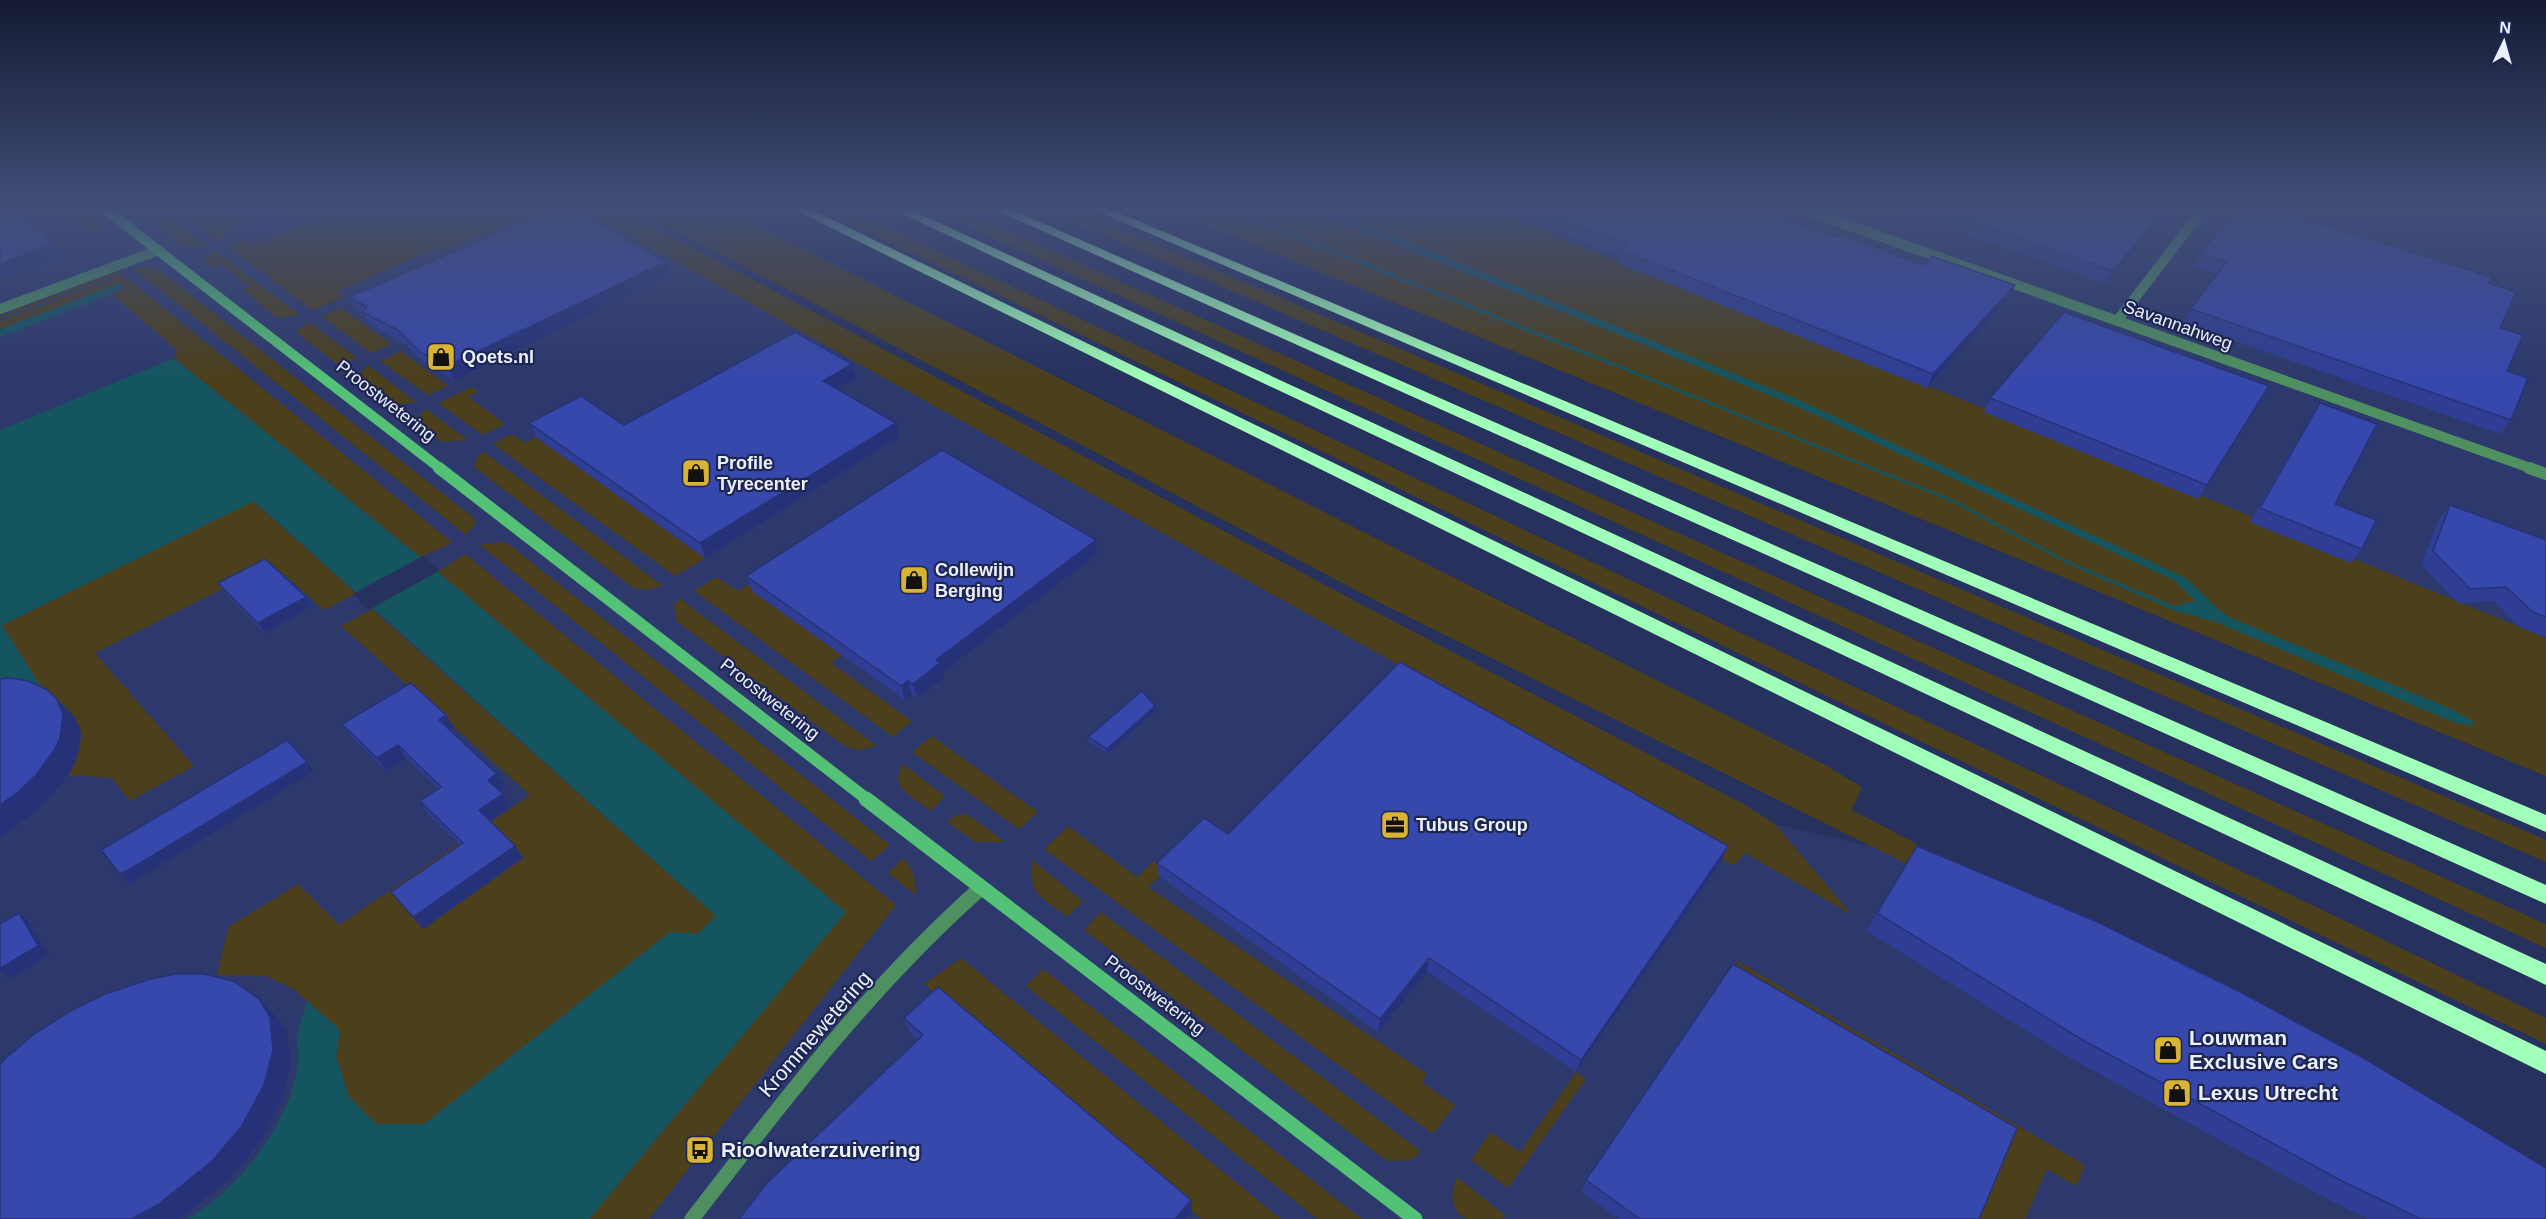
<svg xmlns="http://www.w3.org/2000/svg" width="2546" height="1219" viewBox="0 0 2546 1219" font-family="Helvetica,sans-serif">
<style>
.built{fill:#2d396c}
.green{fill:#4b3f1c}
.water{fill:#155560}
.pier{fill:#26315d}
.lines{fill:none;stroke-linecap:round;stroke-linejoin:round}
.street-far2{stroke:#4e9060;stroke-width:10}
.street-far1{stroke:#4e9060;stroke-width:12}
.street{stroke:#4e9060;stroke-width:15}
.secondary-far2{stroke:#54c276;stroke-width:10}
.secondary-far1{stroke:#54c276;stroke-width:12}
.secondary{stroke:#54c276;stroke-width:15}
.highway{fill:#a0ffb8;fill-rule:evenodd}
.wall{fill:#2f3e94}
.shaded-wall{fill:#263278}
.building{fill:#3748ac;stroke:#263278;stroke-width:1.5}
.labels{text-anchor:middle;stroke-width:4.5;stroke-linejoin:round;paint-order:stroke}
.street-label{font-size:18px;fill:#ecf0fb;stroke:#1d2652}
.poi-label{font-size:18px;font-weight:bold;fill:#ecf0fb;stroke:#1d2652;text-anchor:start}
.near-street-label{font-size:21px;fill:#ecf0fb;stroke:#1d2652}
.near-poi-label{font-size:21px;font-weight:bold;fill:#ecf0fb;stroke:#1d2652;text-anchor:start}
</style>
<rect width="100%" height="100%" fill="#26315d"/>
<g class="built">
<polygon points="0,207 616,207 1370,609 1742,803 1775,824 1965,868 2546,1178 2546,1219 0,1219"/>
<polygon points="1334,207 2546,207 2546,685"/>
</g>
<g class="green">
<polygon points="58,207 79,207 105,227 89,232"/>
<polygon points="171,207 208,207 220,215 245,218 218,241"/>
<polygon points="355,207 547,207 444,250 439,247 337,291 344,297 312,310 227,246 246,239 253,244"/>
<polygon points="578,207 616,207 632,215 1370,609 1742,803 1775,824 1852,915 1745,853 1734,865 1722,860 1406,669"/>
<polygon points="632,207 720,207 1829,767 1862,787 1852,810 1917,844 1907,864 1378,602"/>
<polygon points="817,207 845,207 2177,840 2546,1018 2546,1044"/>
<polygon points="925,207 955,207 2546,924 2546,948"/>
<polygon points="1039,207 1069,207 2546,840 2546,862"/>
<polygon points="1163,207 1483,207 2192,492 2546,638 2546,776"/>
<polygon points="164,217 170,218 206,245 184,247 151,221"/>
<polygon points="215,251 300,315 277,318 243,290 250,287 222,266 214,268 203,261"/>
<polygon points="141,267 156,268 474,518 476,523 466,535 133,268"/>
<polygon points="116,272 126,272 0,319 0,316"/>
<polygon points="123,275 453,543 420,557 174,358 177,350 112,294 123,289 125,285 118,284 0,329 0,321"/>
<polygon points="341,308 391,344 371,353 321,316"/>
<polygon points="309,322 358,359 336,363 296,332"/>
<polygon points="401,351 448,386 428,395 380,361"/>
<polygon points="368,365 416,402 393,406 355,378"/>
<polygon points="472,387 478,391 469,397 505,424 483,435 438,403"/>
<polygon points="426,409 468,440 441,442 413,421"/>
<polygon points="511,434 525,443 536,437 705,558 675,576 493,444"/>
<polygon points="484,452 663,586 646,590 633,588 474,467 477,457"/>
<path d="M253,501l103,92 -32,17 -52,-46 -177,89 99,113 -64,35 -18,-23 -44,-3c10,-17 21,-43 4,-60 -7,-7 -18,-12 -25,-20 -19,-19 -31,-47 -45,-70z"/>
<polygon points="499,542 507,543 890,845 871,861 480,545"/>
<polygon points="465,554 896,905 649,1219 589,1219 845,912 437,572"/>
<polygon points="793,556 752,591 842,655 831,663 912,721 893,737 694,591 716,577 738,591"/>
<polygon points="679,598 877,746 859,750 846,747 676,621 674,606"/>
<polygon points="372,609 716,916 698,934 670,932 424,1124 376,1124 349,1097 336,1057 340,1030 292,988 266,976 217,975 228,927 298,884 339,925 530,795 341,626"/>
<polygon points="932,736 1038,812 1019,829 912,752"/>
<path d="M903,764l42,32 -14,15c-17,-13 -44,-24 -28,-47z"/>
<polygon points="968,814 1005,842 975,842 947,822 955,815"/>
<polygon points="1068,826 1137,877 1154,861 1166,870 1148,887 1427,1074 1422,1082 1455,1105 1433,1134 1044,849"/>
<path d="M903,858c11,12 13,21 12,37l-27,-22z"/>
<path d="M1032,860l51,41 -16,16c-25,-20 -39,-22 -35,-57z"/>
<polygon points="1101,912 1421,1151 1412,1160 1387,1161 1084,930"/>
<polygon points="961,958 1281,1219 1201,1219 924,984"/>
<polygon points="1737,961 2085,1165 2076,1186 2047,1169 2025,1219 1973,1219 1727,977"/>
<polygon points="1043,969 1362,1219 1317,1219 1026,986"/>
<polygon points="1576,1072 1586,1079 1508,1188 1471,1160 1490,1132 1520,1152"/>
<path d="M1457,1177l49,39 -4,3h-36c-17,-9 -16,-27 -9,-42z"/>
</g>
<g class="water">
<path d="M1218,207h10l726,293 114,61 106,45 21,-5 -21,-21 -378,-174 -493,-199h17l479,193 383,176c19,12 29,31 49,42l218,90 24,13v5l-20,-4 -237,-100 -43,-12 -107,-47 -114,-61z"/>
<polygon points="118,284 125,285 112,294 0,337 0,329"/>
<path d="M174,358l258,209 414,345 -257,307h-402c51,-29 103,-95 111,-155 1,-7 -1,-15 -1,-23 0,-13 7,-28 10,-40l33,29 -4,27 13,40 27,27h48l246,-192 28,2 18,-18 -462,-415 -252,124 45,71 -47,-1v-265z"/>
</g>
<polygon class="pier" points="423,556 440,570 369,610 353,594"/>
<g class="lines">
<g class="street-far2">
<polyline points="1798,207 2533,469"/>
<polyline points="0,309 159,250"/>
<polyline points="2117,321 2205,207"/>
</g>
<polyline class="street-far1" points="2529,468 2546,474"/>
<path class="street" d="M692,1219c89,-115 179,-234 289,-331"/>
<polyline class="secondary-far2" points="102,207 441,469"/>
<polyline class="secondary-far1" points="439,468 868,800"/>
<polyline class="secondary" points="866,799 1415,1219"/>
<g class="highway">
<polygon points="789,207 806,207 2546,1051 2546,1074"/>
<polygon points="888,207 905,207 2546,964 2546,985"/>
<polygon points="989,207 1006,207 2546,885 2546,904"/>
<polygon points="1088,207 1105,207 2546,815 2546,832"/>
</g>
</g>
<g class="wall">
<polygon points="214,207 308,207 290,212 237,217"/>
<polygon points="1499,207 1753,207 1837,238 1923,265 2015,285 2009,299 1927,388 1618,263 1620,257"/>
<polygon points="1889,207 2168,207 2164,216 2106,284"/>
<polygon points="2201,254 2489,283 2500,328 2507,371 2511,420 2500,434 2183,323 2191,309 2216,274 2194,267"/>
<polygon points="666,262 671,276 454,380 428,366 405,344 370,325 364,315 356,311 349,297"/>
<polygon points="852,364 856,378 837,389 896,423 899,437 705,558 536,437 529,423 624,425"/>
<polygon points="2269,386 2198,499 1984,412 1990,398"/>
<polygon points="2320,403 2335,504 2362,549 2351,563 2250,522 2311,417"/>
<polygon points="2450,505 2546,540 2546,637 2520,627 2494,601 2458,603 2421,565 2439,519"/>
<polygon points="1096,540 1097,554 943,672 944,678 917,698 912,695 905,700 752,591 746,576"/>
<polygon points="218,583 306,597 313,606 265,633 225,593"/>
<polygon points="1155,706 1156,710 1108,754 1089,742 1088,737"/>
<polygon points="342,724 454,727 450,730 497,774 505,787 499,790 503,794 511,807 490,821 515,846 523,858 423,929 391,892 461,845 428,814 420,801 439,789 406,758 386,771 351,736"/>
<polygon points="1228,834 1728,846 1722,860 1576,1072 1427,972 1378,1032 1159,876 1157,863"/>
<polygon points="1877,913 2546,1219 2368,1219 2320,1195 2067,1056 1867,931"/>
<polygon points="904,1018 1191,1200 1192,1212 918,1040 909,1031"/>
<polygon points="1586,1180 1979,1219 1619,1219 1582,1192"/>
</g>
<g class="shaded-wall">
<polygon points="232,207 308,207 290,212 237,217"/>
<polygon points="2167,207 2168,207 2164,216 2106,284 2113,271"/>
<polygon points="53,244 62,258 5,279 0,273 0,264"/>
<polygon points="666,262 671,276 454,380 447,366"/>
<polygon points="2015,285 2009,299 1927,388 1933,374"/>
<polygon points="852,364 856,378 827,395 823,381"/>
<polygon points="896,423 899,437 705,558 700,543"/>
<polygon points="1096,540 1097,554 943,672 944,678 917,698 913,684 936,660"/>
<polygon points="306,597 313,606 265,633 258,623"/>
<polygon points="908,681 912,695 905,700 901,686"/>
<polygon points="56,698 74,716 81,733 77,756 73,767 54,793 36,811 0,837 0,805"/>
<polygon points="1155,706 1156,710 1108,754 1107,749"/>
<polygon points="446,715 454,727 447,732 439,720"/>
<polygon points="398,745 406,758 386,771 377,758"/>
<polygon points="307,762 314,771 141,877 130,884 120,874"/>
<polygon points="497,774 505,787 496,792 488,780"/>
<polygon points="503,794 511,807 488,823 479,810"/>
<polygon points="515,846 523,858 423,929 413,917"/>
<polygon points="1728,846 1722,860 1576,1072 1581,1060"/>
<polygon points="19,913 30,923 49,955 9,979 0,971 0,968"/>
<polygon points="1429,958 1427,972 1378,1032 1380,1019"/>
<polygon points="259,999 276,1016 287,1033 290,1066 282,1101 260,1142 232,1176 180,1219 131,1219"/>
<polygon points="1191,1200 1192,1212 1186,1219 1175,1219"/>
</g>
<g class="building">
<polygon points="0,207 9,207 53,244 0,264"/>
<polygon points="558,207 569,207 666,262 447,366 420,352 398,330 362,312 367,307 349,297"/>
<polygon points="1533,207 1753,207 1837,238 1841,235 1923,265 1932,256 2015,285 1933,374 1621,250 1627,245"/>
<polygon points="1931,207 2167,207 2113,271"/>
<polygon points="2237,207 2265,207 2492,277 2489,283 2516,292 2500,328 2523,335 2507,371 2528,378 2511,420 2191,309 2226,262 2201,254"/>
<polygon points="2064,312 2269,386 2207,485 1990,398"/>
<polygon points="795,332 852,364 823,381 896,423 700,543 529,423 581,396 624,425"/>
<polygon points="2320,403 2377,424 2335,504 2376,520 2362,549 2260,508"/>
<polygon points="942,450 1096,540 936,660 940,663 913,684 908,681 901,686 746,576"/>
<polygon points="2450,505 2546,540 2546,617 2533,612 2506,587 2470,589 2433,551"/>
<polygon points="265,559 306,597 258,623 218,583"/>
<polygon points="1400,662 1728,846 1581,1060 1429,958 1380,1019 1157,863 1204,818 1228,834"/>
<polygon points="11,678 28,681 46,689 56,698 63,714 60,738 55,749 36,775 17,793 0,805 0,679"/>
<polygon points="411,683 446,715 439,720 497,774 488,780 503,794 479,810 515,846 413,917 391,892 463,843 420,801 441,787 398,745 377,758 342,724"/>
<polygon points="1142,691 1155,706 1107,749 1088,737"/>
<polygon points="287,740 307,762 132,868 120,874 101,850"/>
<polygon points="1917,846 2095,921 2238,991 2365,1059 2546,1168 2546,1219 2421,1219 2340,1180 2081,1039 1877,913"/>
<polygon points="19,913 38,946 0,968 0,924"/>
<polygon points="1733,964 2017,1128 1979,1219 1640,1219 1586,1180"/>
<polygon points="176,974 204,974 233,981 259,999 270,1017 273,1050 264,1085 241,1127 212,1161 159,1204 131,1219 0,1219 0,1065 5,1059 34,1034 74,1009 105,994 150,979"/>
<polygon points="938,987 1191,1200 1175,1219 739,1219 767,1183 923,1035 904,1018"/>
</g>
<linearGradient id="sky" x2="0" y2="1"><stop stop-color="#151b33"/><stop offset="0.55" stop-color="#414e78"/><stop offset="1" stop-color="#414e78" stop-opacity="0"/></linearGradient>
<rect width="2546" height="378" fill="url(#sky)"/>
<defs>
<g id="shop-square" transform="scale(1.5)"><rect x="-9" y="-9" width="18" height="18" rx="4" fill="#d9b334" stroke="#1d2652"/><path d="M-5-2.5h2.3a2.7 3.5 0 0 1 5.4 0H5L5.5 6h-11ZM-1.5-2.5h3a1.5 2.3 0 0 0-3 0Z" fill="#111"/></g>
<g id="office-square" transform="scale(1.5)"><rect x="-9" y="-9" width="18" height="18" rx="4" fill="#d9b334" stroke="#1d2652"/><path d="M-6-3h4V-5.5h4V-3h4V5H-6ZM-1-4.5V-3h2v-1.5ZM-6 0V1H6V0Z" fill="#111"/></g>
<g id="bus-square" transform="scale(1.5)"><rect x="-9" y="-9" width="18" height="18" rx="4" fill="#d9b334" stroke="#1d2652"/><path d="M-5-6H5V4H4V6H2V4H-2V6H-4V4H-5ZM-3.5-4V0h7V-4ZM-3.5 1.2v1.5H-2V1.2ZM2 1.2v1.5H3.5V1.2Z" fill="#111"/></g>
</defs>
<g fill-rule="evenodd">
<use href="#shop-square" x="441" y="357"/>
<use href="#shop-square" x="696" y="473"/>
<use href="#shop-square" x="914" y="580"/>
<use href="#office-square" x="1395" y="825"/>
<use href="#shop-square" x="2168" y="1050"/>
<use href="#shop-square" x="2177" y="1093"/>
<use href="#bus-square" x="700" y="1150"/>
</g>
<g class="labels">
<g class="street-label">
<text transform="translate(2178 325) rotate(20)" y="6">Savannahweg</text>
<text transform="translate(386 401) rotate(38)" y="6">Proostwetering</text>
<text transform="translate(770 699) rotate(38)" y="6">Proostwetering</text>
<text transform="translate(1155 995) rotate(37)" y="6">Proostwetering</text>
</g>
<g class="poi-label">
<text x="462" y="363">Qoets.nl</text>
<text x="717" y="469">Profile<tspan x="717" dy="21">Tyrecenter</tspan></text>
<text x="935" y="576">Collewijn<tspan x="935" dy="21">Berging</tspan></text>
<text x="1416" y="831">Tubus Group</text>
</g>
<g class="near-street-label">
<text transform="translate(815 1034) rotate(-49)" y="7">Krommewetering</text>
</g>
<g class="near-poi-label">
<text x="2189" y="1045">Louwman<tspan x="2189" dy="24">Exclusive Cars</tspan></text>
<text x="2198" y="1100">Lexus Utrecht</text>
<text x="721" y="1157">Rioolwaterzuivering</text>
</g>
</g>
<g transform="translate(2504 42) rotate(5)" stroke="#1d2652" stroke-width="4.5" paint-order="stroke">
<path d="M0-4.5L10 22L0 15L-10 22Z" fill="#ecf0fb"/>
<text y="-9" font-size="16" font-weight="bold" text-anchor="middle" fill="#ecf0fb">N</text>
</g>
</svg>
